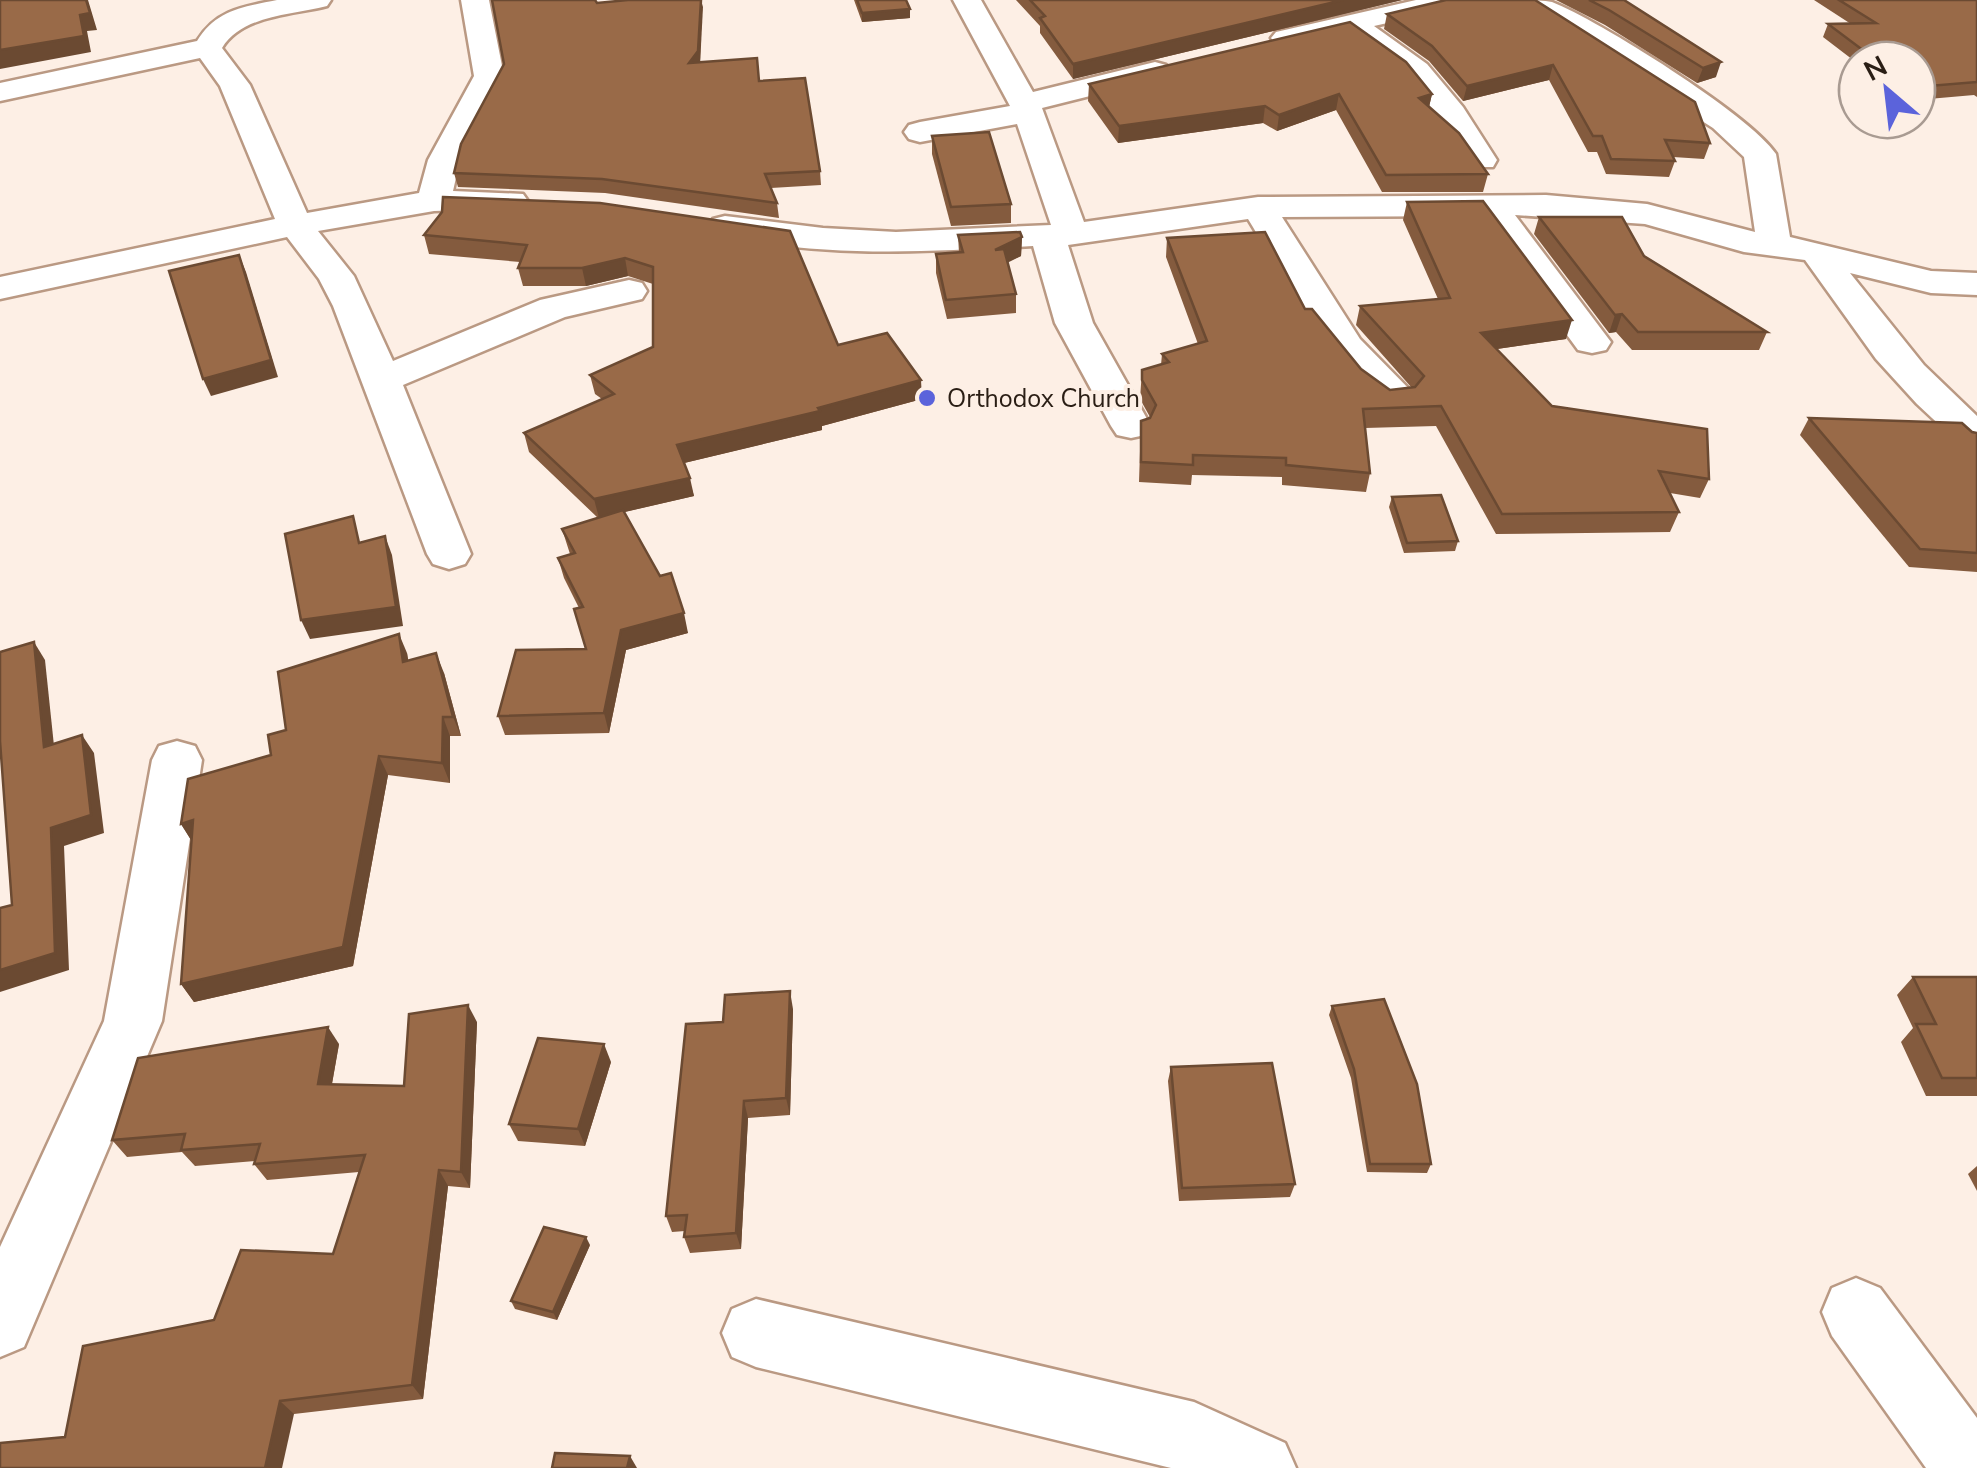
<svg xmlns="http://www.w3.org/2000/svg" width="1977" height="1468" viewBox="0 0 1977 1468" font-family="'Nunito Sans',sans-serif">
<style>
.lines{fill:none;stroke-linecap:round;stroke-linejoin:round}
.street-casing{stroke:#ba9983;stroke-width:5}
.street{fill:#fff;fill-rule:evenodd}
.wall{fill:#845b3e}
.shaded-wall{fill:#6b4a32}
.building{fill:#996a48;stroke:#6b4a32;stroke-width:2.5}
.poi-dot{fill:#5b63db;stroke:#fdefe5;stroke-width:4}
.labels{text-anchor:middle;stroke-width:8;stroke-linejoin:round;paint-order:stroke}
.far-poi-label{font-size:25px;fill:#2a1e15;stroke:#fdefe5;text-anchor:start}
</style>
<rect width="100%" height="100%" fill="#fdefe5"/>
<g class="lines">
<g class="street-casing">
<g id="street">
<path d="M277,0h54l-4,6c-35,9 -85,9 -105,42l28,37 57,128 112,-20 9,-33 46,-84 -13,-76h28l15,76 -44,84 -7,31 70,3 5,7 -5,7 -89,3 -116,20 36,45 39,85 147,-61 89,-20 13,3 5,8 -5,8 -77,18 -162,68 68,169 -6,10 -16,5 -16,-5 -6,-10 -94,-248 -14,-27 -32,-42 -287,62v-22l275,-58 -55,-133 -20,-28 -200,43v-18l197,-42c19,-31 45,-34 80,-41z"/>
<path d="M953,0h28l52,92 122,-30 11,3 4,6 -4,6 -124,31 42,114 174,-25 288,-2 101,9 108,28 -11,-75 -31,-29 -200,-128c12,0 28,0 39,2 46,18 198,113 224,152l14,83 141,34 46,2v22l-46,-2 -81,-20 74,92 53,51v34l-15,-4 -45,-42 -41,-45 -71,-99 -61,-8 -99,-28 -130,-9 96,127 -5,8 -14,3 -14,-3 -98,-134 -198,1 78,122 55,56 -6,8c-10,3 -20,5 -30,-1 -53,-36 -97,-128 -131,-183l-180,26 25,78 58,103 -6,9 -14,3 -14,-3 -6,-9 -56,-103 -22,-77c-106,6 -215,13 -320,-13l-5,-7 5,-7 12,-3 98,12 73,4 155,-7 -34,-101 -97,18 -11,-3 -5,-7 5,-7 11,-3 90,-16z"/>
<polygon points="1416,0 1467,0 1463,6 1374,26 1427,64 1463,107 1497,160 1493,167 1469,167 1439,118 1405,76 1346,33 1286,47 1276,44 1271,38 1276,32"/>
<polygon points="177,741 195,746 202,760 162,1021 24,1347 0,1357 0,1247 104,1021 152,760 159,746"/>
<polygon points="1856,1278 1880,1288 1977,1418 1977,1468 1926,1468 1832,1336 1822,1312 1832,1288"/>
<polygon points="756,1299 1194,1402 1285,1443 1296,1468 1171,1468 756,1367 732,1357 722,1333 732,1309"/>
</g>
</g>
<use href="#street" class="street"/>
</g>
<g class="wall">
<polygon points="628,0 702,0 700,62 759,81 820,171 821,185 771,188 777,203 779,218 605,193 458,187 454,173 504,64 597,3"/>
<polygon points="854,0 906,0 910,9 910,18 862,22"/>
<polygon points="1016,0 1402,0 1073,79 1040,33 1040,26"/>
<polygon points="1446,0 1710,143 1704,159 1673,157 1675,161 1669,177 1606,174 1597,152 1588,152 1549,80 1463,101 1429,61 1384,29 1387,14"/>
<polygon points="1556,0 1624,0 1716,77 1697,83 1605,25"/>
<polygon points="1814,0 1977,0 1977,97 1974,95 1917,100 1917,60 1857,60 1857,63 1823,37 1828,24 1851,24"/>
<polygon points="1089,84 1432,94 1429,107 1488,174 1483,192 1382,192 1336,110 1277,131 1263,123 1118,143 1088,101"/>
<polygon points="932,136 1011,204 1011,223 951,226 932,154"/>
<polygon points="1407,202 1566,339 1497,349 1552,406 1709,479 1700,498 1670,493 1679,512 1670,532 1496,534 1436,426 1365,428 1370,473 1366,492 1282,485 1282,477 1192,475 1191,485 1139,482 1141,421 1150,417 1140,399 1142,370 1161,365 1162,354 1198,344 1166,257 1167,238 1305,309 1361,369 1390,390 1412,388 1356,325 1360,306 1438,299 1403,220"/>
<polygon points="600,203 838,345 922,399 822,426 822,430 684,463 694,496 624,512 688,633 626,650 609,733 505,735 498,716 586,649 579,608 564,578 558,558 570,554 562,529 598,518 529,452 524,433 602,399 595,394 590,375 653,347 653,284 628,276 586,286 523,286 518,268 520,262 429,254 424,235"/>
<polygon points="1539,217 1644,256 1767,332 1759,350 1632,350 1616,332 1609,333 1534,234"/>
<polygon points="958,235 1022,237 1021,256 1007,262 1016,294 1016,313 947,319 936,273 936,254 959,253"/>
<polygon points="1809,418 1977,433 1977,572 1909,567 1800,435"/>
<polygon points="1392,497 1458,541 1455,551 1404,553 1389,507"/>
<polygon points="407,653 408,661 444,673 461,736 450,736 450,783 388,775 353,966 194,1002 181,984 191,840 181,824 271,755 286,730"/>
<polygon points="1913,977 1977,977 1977,1096 1926,1096 1901,1042 1913,1028 1897,995"/>
<polygon points="1332,1006 1431,1164 1427,1173 1367,1172 1351,1078 1329,1015"/>
<polygon points="793,1009 790,1115 748,1118 741,1249 690,1253 684,1237 685,1231 672,1232 666,1216 723,1022"/>
<polygon points="477,1022 470,1188 448,1186 423,1399 294,1414 65,1437 214,1320 333,1254 359,1172 267,1180 254,1164 255,1161 195,1166 182,1152 127,1157 112,1140 339,1044 332,1084 404,1086"/>
<polygon points="611,1062 585,1146 518,1141 509,1124"/>
<polygon points="1171,1067 1295,1184 1290,1197 1179,1201 1168,1081"/>
<polygon points="1977,1166 1977,1191 1968,1174"/>
<polygon points="590,1245 557,1320 515,1309 511,1301"/>
</g>
<g class="shaded-wall">
<polygon points="86,0 88,0 97,30 87,31 91,52 0,69 0,50 80,15"/>
<polygon points="701,0 703,7 700,65 689,63"/>
<polygon points="1343,0 1402,0 1073,79 1073,64"/>
<polygon points="910,9 910,18 862,22 862,13"/>
<polygon points="1721,62 1716,77 1697,83 1703,68"/>
<polygon points="1553,65 1549,80 1463,101 1467,86"/>
<polygon points="1339,94 1336,110 1277,131 1279,115"/>
<polygon points="1432,94 1428,111 1419,98"/>
<polygon points="1265,106 1263,123 1118,143 1119,126"/>
<polygon points="1022,237 1021,256 995,269 995,250"/>
<polygon points="239,255 246,272 278,377 211,396 203,379"/>
<polygon points="625,258 628,276 586,286 582,268"/>
<polygon points="1622,314 1616,332 1609,333 1615,315"/>
<polygon points="1572,320 1566,339 1476,352 1481,333"/>
<polygon points="921,380 922,399 822,426 822,430 680,464 677,445"/>
<polygon points="690,478 694,496 599,518 594,499"/>
<polygon points="385,536 392,555 403,626 310,639 301,620"/>
<polygon points="684,613 688,633 626,650 609,733 604,713 621,630"/>
<polygon points="399,634 407,653 412,682 403,662"/>
<polygon points="34,642 45,660 56,765 44,747"/>
<polygon points="436,653 444,673 461,736 453,717"/>
<polygon points="443,717 450,736 450,783 442,763"/>
<polygon points="82,735 94,753 104,833 64,846 69,970 0,992 0,970"/>
<polygon points="379,756 388,775 353,966 194,1002 181,984"/>
<polygon points="193,820 193,843 181,824"/>
<polygon points="790,991 793,1009 790,1115 786,1098"/>
<polygon points="468,1005 477,1022 470,1188 461,1172"/>
<polygon points="328,1027 339,1044 329,1100 318,1084"/>
<polygon points="604,1044 611,1062 585,1146 578,1129"/>
<polygon points="744,1101 748,1118 741,1249 736,1233"/>
<polygon points="439,1170 448,1186 423,1399 412,1385"/>
<polygon points="586,1237 590,1245 557,1320 553,1312"/>
<polygon points="280,1401 294,1414 282,1468 265,1468"/>
<polygon points="630,1456 637,1468 627,1468"/>
</g>
<g class="building">
<polygon points="0,0 86,0 90,13 80,15 84,36 0,50"/>
<polygon points="492,0 595,0 597,3 628,0 701,0 698,51 689,63 757,58 759,81 805,78 820,171 765,174 777,203 602,179 454,173 461,144 504,64"/>
<polygon points="857,0 906,0 910,9 862,13"/>
<polygon points="1030,0 1343,0 1073,64 1040,18 1045,16"/>
<polygon points="1446,0 1535,0 1695,102 1710,143 1665,140 1675,161 1611,159 1602,136 1593,136 1553,65 1467,86 1432,46 1387,14"/>
<polygon points="1589,0 1624,0 1721,62 1703,68 1609,10"/>
<polygon points="1839,0 1977,0 1977,82 1917,87 1917,60 1876,60 1828,24 1876,23"/>
<polygon points="1350,22 1406,62 1432,94 1419,98 1459,133 1488,174 1386,175 1339,94 1279,115 1265,106 1119,126 1089,84"/>
<polygon points="989,132 1011,204 951,207 932,136"/>
<polygon points="443,197 600,203 790,231 838,345 887,333 921,380 818,408 820,411 677,445 690,478 594,499 524,433 614,394 590,375 653,347 653,267 625,258 582,268 518,268 527,245 424,235 442,212"/>
<polygon points="1483,201 1572,320 1481,333 1552,406 1707,429 1709,479 1659,471 1679,512 1502,514 1441,406 1363,409 1370,473 1286,465 1286,458 1193,455 1193,465 1141,462 1141,421 1150,418 1156,405 1142,380 1142,370 1169,362 1162,354 1207,341 1167,238 1265,232 1305,309 1312,309 1361,369 1390,390 1415,387 1424,376 1360,306 1450,298 1407,202"/>
<polygon points="1539,217 1622,217 1644,256 1767,332 1638,332 1622,314 1615,315"/>
<polygon points="1020,232 1022,237 995,250 1004,249 1016,294 946,300 936,254 963,252 958,235"/>
<polygon points="239,255 271,360 203,379 169,271"/>
<polygon points="1809,418 1962,423 1972,432 1977,433 1977,553 1920,549"/>
<polygon points="1441,495 1458,541 1407,543 1392,497"/>
<polygon points="623,510 660,576 671,573 684,613 621,630 604,713 498,716 516,650 586,649 574,609 583,607 558,558 575,553 562,529"/>
<polygon points="353,516 359,543 385,536 396,607 301,620 285,534"/>
<polygon points="399,634 403,662 436,653 453,717 443,717 442,763 379,756 343,947 181,984 193,820 181,824 188,779 271,755 268,735 286,730 278,672"/>
<polygon points="34,642 44,747 82,735 91,815 51,828 55,953 0,970 0,908 12,905 0,741 0,652"/>
<polygon points="1913,977 1977,977 1977,1078 1942,1078 1916,1024 1936,1024"/>
<polygon points="790,991 786,1098 744,1101 736,1233 684,1237 687,1215 666,1216 686,1024 723,1022 725,995"/>
<polygon points="1384,999 1417,1084 1431,1164 1370,1164 1354,1069 1332,1006"/>
<polygon points="468,1005 461,1172 439,1170 412,1385 280,1401 265,1468 0,1468 0,1443 65,1437 83,1346 214,1320 241,1250 333,1254 365,1155 254,1164 260,1144 181,1150 185,1134 112,1140 138,1058 328,1027 318,1084 404,1086 409,1014"/>
<polygon points="538,1038 604,1044 578,1129 509,1124"/>
<polygon points="1272,1063 1295,1184 1182,1188 1171,1067"/>
<polygon points="544,1227 586,1237 553,1312 511,1301"/>
<polygon points="555,1453 630,1456 627,1468 552,1468"/>
</g>
<circle class="poi-dot" cx="927" cy="398" r="10"/>
<g class="labels">
<g class="far-poi-label">
<text x="947" y="407">Orthodox Church</text>
</g>
</g>
<g transform="translate(1887 90) rotate(332)"><circle r="48" fill="#fdefe5" stroke="#a99b92" stroke-width="2.5"/>
<path d="M0-8L18 38L0 25L-18 38Z" fill="#5b63db"/>
<text y="-15" font-size="28" font-weight="bold" text-anchor="middle" fill="#2a1e15">N</text>
</g>
</svg>
